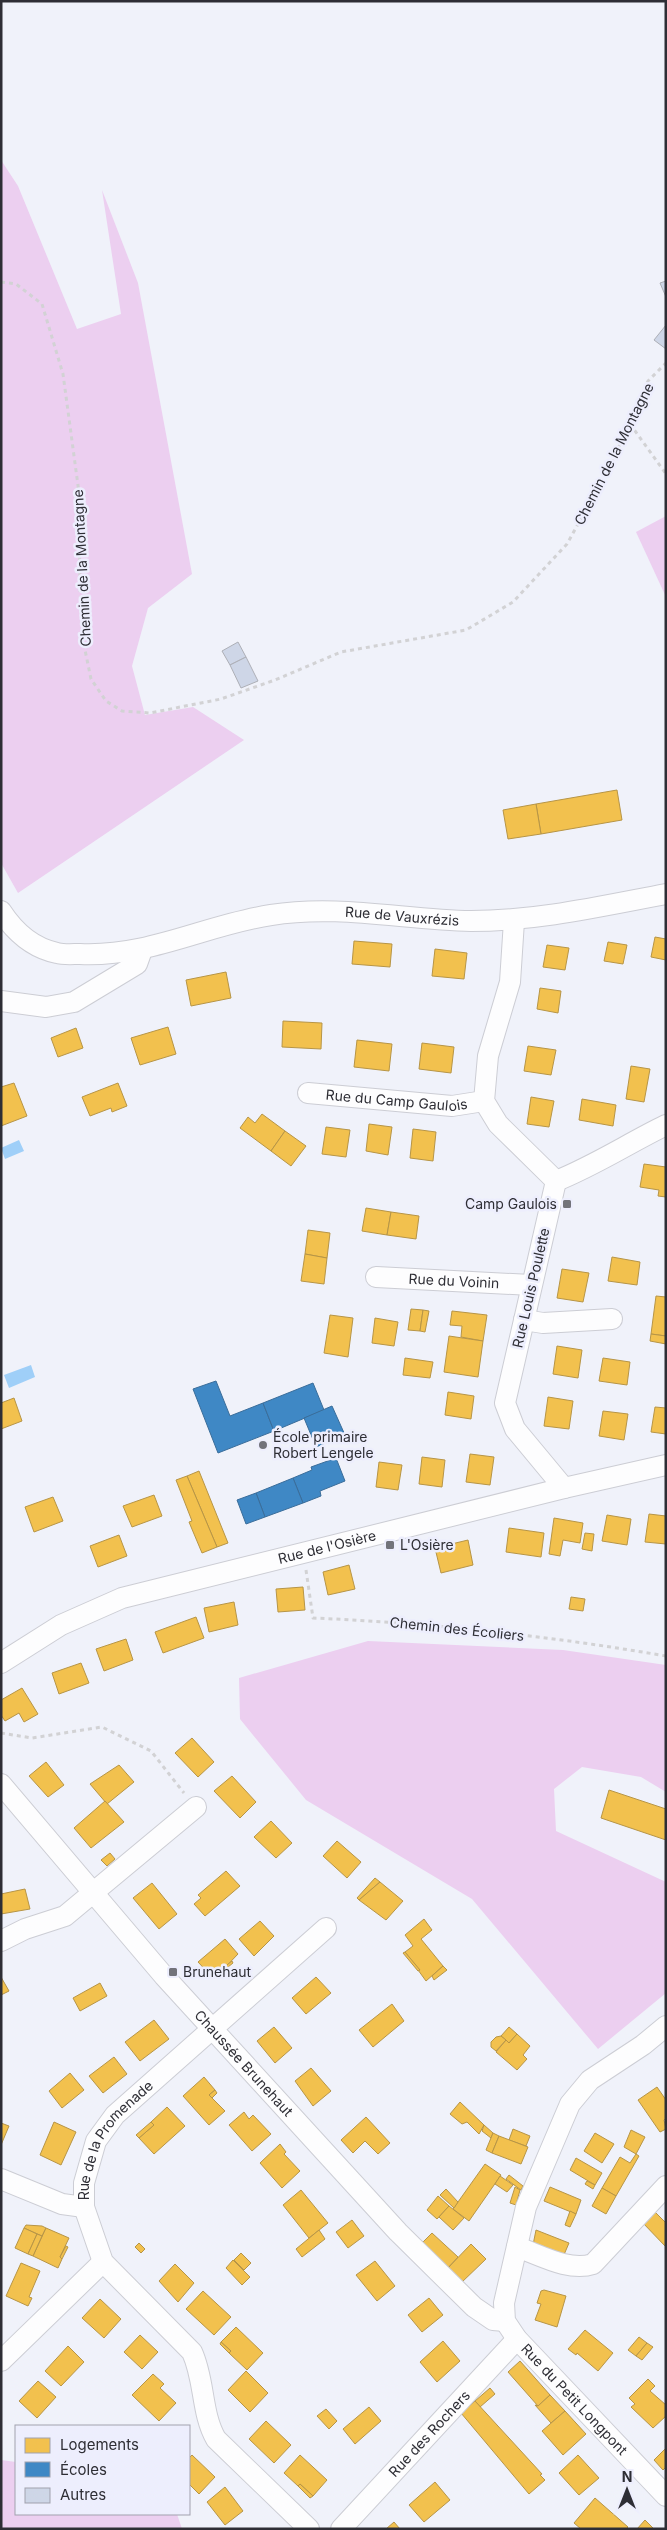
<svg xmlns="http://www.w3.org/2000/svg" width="667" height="2530" viewBox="0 0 667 2530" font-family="Inter,sans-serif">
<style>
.green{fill:#eccff0}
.water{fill:#9fcff8}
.homes{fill:#f2c14e;stroke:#b79546}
.schools{fill:#3f88c5;stroke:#3a6d9a}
.building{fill:#ced6e7;stroke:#adafb6}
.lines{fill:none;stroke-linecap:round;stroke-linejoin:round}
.minor-casing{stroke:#cccdd4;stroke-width:22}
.path{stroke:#d2d2d4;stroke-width:3;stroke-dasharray:4 4;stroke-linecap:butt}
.minor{stroke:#fdfdfe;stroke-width:20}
.poi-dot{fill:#72737a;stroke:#edeefd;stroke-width:2}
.labels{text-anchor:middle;stroke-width:5;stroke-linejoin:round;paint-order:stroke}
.street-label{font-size:14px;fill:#2e2e35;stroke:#edeefd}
.poi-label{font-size:14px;fill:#2e2e35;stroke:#edeefd;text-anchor:start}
</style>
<rect width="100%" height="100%" fill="#f0f2fa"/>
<g class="green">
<polygon points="1,160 18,186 77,329 121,314 102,190 138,283 192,574 148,608 132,666 145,715 193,707 244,740 18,893 1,863"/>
<polygon points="666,516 666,597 636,532"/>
<polygon points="368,1641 563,1650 666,1665 666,1792 641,1777 582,1767 554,1789 556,1831 666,1882 666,1993 598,2049 472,1899 306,1800 240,1719 239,1678"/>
<polygon points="1,2460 16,2462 16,2514 177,2514 182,2529 1,2529"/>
</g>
<g class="water">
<polygon points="19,1140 24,1151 5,1159 1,1148"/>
<polygon points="31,1365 35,1377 9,1388 4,1375"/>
</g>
<g class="homes">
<polygon points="617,790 622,820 541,834 536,804"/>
<polygon points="536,804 541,834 508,839 503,810"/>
<polygon points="655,937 666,939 666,960 651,957"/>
<polygon points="354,941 392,944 390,967 352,964"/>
<polygon points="608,942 627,945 623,964 604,961"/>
<polygon points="547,945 569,948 565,970 543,967"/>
<polygon points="435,949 467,953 464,979 432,976"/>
<polygon points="226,972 231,998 191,1006 186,980"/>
<polygon points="540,988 561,991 558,1013 537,1009"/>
<polygon points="283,1021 322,1023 321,1049 282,1047"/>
<polygon points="168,1027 176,1054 140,1065 131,1038"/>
<polygon points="76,1028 83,1048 58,1057 51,1038"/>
<polygon points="357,1040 392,1044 389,1071 354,1067"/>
<polygon points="422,1043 454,1047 451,1073 419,1069"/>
<polygon points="528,1046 556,1050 551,1075 524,1071"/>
<polygon points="631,1066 650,1069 644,1102 626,1099"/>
<polygon points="14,1083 27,1116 1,1126 1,1087"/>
<polygon points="118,1083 127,1106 112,1112 111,1108 90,1116 82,1097"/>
<polygon points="531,1097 554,1101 549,1127 527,1124"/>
<polygon points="582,1099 616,1105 613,1126 579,1120"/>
<polygon points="262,1114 285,1131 271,1151 240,1128 248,1117 255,1123"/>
<polygon points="369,1124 392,1127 388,1155 366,1151"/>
<polygon points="326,1127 350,1130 346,1157 322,1154"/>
<polygon points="413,1129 436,1132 433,1161 410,1158"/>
<polygon points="285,1131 306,1146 291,1166 271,1151"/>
<polygon points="644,1164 666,1167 666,1197 658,1196 659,1190 640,1187"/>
<polygon points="366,1208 391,1212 387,1235 362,1231"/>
<polygon points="391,1212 419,1216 416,1239 387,1235"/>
<polygon points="308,1230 330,1233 327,1258 305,1254"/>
<polygon points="305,1254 327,1258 324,1284 301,1281"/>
<polygon points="612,1257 640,1262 637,1285 608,1281"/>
<polygon points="562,1269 589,1273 583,1302 557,1298"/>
<polygon points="656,1296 666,1297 666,1336 651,1334"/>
<polygon points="411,1309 423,1310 420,1331 408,1330"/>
<polygon points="423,1310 429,1311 425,1332 420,1331"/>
<polygon points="452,1311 487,1315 483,1341 461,1337 462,1326 450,1325"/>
<polygon points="330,1315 353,1318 348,1357 324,1353"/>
<polygon points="375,1318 398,1322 394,1346 372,1343"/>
<polygon points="651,1334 666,1336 666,1344 650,1341"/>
<polygon points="449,1336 483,1341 478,1377 444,1372"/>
<polygon points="557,1346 582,1350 578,1378 553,1374"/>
<polygon points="405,1358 433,1362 430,1378 403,1375"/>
<polygon points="603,1358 630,1362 627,1385 599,1381"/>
<polygon points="448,1392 474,1396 471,1419 445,1415"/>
<polygon points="548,1397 573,1401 569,1429 544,1426"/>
<polygon points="14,1398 22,1421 1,1429 1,1403"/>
<polygon points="655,1407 666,1408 666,1434 651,1432"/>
<polygon points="603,1411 628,1414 624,1440 599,1436"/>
<polygon points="470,1454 494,1457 490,1485 466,1482"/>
<polygon points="422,1457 445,1460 442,1487 419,1484"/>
<polygon points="379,1462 402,1465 398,1490 376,1487"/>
<polygon points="199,1471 228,1543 217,1547 187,1476"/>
<polygon points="187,1476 217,1547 202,1553 189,1522 192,1521 176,1480"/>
<polygon points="154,1495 162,1516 132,1527 123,1506"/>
<polygon points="53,1497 63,1521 34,1532 25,1507"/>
<polygon points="649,1514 666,1516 666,1544 645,1542"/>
<polygon points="607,1515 631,1519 627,1545 602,1541"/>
<polygon points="554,1518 583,1523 580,1543 563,1540 560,1556 549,1554"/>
<polygon points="509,1528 544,1533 541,1557 506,1552"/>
<polygon points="585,1533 594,1534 592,1551 582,1549"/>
<polygon points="119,1535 127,1556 98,1567 90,1546"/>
<polygon points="468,1540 473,1565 441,1573 435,1548"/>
<polygon points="349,1565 355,1589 328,1595 323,1572"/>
<polygon points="303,1587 305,1610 278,1612 276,1589"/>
<polygon points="571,1597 585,1599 583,1611 569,1609"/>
<polygon points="234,1602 238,1625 209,1632 204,1608"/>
<polygon points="196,1617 204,1638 163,1653 155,1632"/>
<polygon points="126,1639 133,1660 104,1671 96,1649"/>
<polygon points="81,1663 89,1683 59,1694 52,1673"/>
<polygon points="22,1688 38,1714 24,1722 19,1713 5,1721 1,1715 1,1700"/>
<polygon points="192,1738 214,1762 198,1777 175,1753"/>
<polygon points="46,1762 64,1785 48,1797 29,1776"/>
<polygon points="119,1765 134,1782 107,1804 90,1784"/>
<polygon points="232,1776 256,1802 240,1818 214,1791"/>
<polygon points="609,1790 666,1809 666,1840 601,1818"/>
<polygon points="105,1801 124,1822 91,1848 74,1828"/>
<polygon points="271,1821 292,1843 276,1858 254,1837"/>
<polygon points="337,1841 361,1862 347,1878 323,1856"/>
<polygon points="110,1853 115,1859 107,1866 101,1860"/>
<polygon points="226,1871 240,1886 205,1916 194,1904 201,1898 198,1895"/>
<polygon points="375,1878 380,1882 359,1900 357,1898"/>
<polygon points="380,1882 403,1901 386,1920 359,1900"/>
<polygon points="152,1883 177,1914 159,1929 133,1898"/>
<polygon points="25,1889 30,1909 1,1914 1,1894"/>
<polygon points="424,1919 432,1930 421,1939 443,1966 426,1981 405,1952 413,1946 405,1935"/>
<polygon points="260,1921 274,1936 254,1956 239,1939"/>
<polygon points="225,1939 238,1954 214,1979 198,1962"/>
<polygon points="405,1952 420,1970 418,1971 403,1953"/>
<polygon points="232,1961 233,1963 223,1971 222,1969"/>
<polygon points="443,1966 447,1970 434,1980 432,1976"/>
<polygon points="1,1977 9,1991 1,1995"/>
<polygon points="316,1977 331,1993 306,2014 292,1998"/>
<polygon points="100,1983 107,1996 80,2011 73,1998"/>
<polygon points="392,2004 404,2021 373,2047 359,2030"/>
<polygon points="154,2020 169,2039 140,2061 125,2042"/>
<polygon points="274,2027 292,2048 275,2063 257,2041"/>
<polygon points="509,2027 517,2034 509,2043 501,2036"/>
<polygon points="517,2034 530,2046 523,2055 527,2059 517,2070 496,2052 506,2040 509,2043"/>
<polygon points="501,2036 506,2040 496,2051 491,2047 491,2042 496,2037"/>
<polygon points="114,2057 127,2074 103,2093 89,2076"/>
<polygon points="311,2068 331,2091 313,2106 295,2081"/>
<polygon points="70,2073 84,2090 62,2108 49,2091"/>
<polygon points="204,2077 215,2090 209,2095 225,2111 209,2125 183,2096"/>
<polygon points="657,2087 666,2100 666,2118 664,2120 666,2129 660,2132 638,2100"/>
<polygon points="215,2090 217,2093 212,2098 209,2095"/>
<polygon points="460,2102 484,2125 479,2134 467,2122 462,2124 450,2114"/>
<polygon points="167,2107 185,2126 154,2154 139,2138 154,2125 151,2122"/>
<polygon points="244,2112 249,2119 253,2115 271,2134 252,2151 229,2125"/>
<polygon points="366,2117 390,2143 378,2154 365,2141 353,2153 341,2140"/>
<polygon points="54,2122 76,2132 61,2165 40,2155"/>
<polygon points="151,2122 154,2125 139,2138 136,2135"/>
<polygon points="1,2123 9,2126 1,2145"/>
<polygon points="484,2125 493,2133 491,2138 482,2131"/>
<polygon points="513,2129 530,2136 526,2146 509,2140"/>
<polygon points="631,2130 645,2137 636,2154 624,2147"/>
<polygon points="493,2133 499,2136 492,2153 486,2150"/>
<polygon points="595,2133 614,2144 602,2163 584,2151"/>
<polygon points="499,2136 528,2147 521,2164 492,2153"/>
<polygon points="280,2144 286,2152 284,2154 300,2171 282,2188 260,2163"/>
<polygon points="636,2154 639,2156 616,2196 602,2188 620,2157 630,2163"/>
<polygon points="576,2158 602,2173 595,2185 570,2170"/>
<polygon points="485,2164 501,2175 469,2221 453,2209"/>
<polygon points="509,2175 523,2186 521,2190 506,2179"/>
<polygon points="500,2176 513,2185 507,2192 495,2184"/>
<polygon points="587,2181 595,2185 593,2189 585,2184"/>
<polygon points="515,2187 520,2190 516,2205 510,2203"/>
<polygon points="550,2187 581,2200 576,2214 544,2201"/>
<polygon points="602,2188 616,2196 606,2214 592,2206"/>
<polygon points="446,2189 458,2202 454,2208 440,2195"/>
<polygon points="301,2190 328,2223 309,2238 283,2205"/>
<polygon points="438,2196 449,2206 437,2219 427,2210"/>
<polygon points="449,2206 464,2218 453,2230 439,2217"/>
<polygon points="653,2210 666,2223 666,2247 642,2222"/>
<polygon points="570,2211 576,2214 570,2227 565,2225"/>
<polygon points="352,2220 364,2236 348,2248 336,2232"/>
<polygon points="26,2225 42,2226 46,2228 42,2236 24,2228"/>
<polygon points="24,2228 37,2234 28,2254 15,2248"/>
<polygon points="46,2228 69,2238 60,2257 62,2259 58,2268 33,2256"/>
<polygon points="319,2230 325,2239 302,2257 296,2249"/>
<polygon points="536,2230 569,2243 563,2257 533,2245"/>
<polygon points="432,2233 458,2257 447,2269 421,2244"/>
<polygon points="37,2234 42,2236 33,2256 28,2254"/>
<polygon points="139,2243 145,2249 141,2253 135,2247"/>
<polygon points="471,2244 486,2259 461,2283 447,2269"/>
<polygon points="66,2246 68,2247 62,2259 60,2257"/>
<polygon points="241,2253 251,2263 244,2270 234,2260"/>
<polygon points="233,2260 250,2277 242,2285 226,2268"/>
<polygon points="375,2261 395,2286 377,2301 356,2275"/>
<polygon points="21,2263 40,2271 29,2297 32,2298 28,2306 6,2296"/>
<polygon points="175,2264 194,2283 178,2302 159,2281"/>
<polygon points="544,2290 566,2296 557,2327 535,2320 541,2304 537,2303 541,2291"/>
<polygon points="203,2291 231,2317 214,2335 186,2309"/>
<polygon points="429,2298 443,2315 422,2332 408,2315"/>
<polygon points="100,2299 121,2319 104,2338 82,2318"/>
<polygon points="236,2327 263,2353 247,2370 229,2353 231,2351 221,2342"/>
<polygon points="585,2330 613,2353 598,2371 577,2353 576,2355 568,2349"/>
<polygon points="140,2335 158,2352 142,2369 124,2352"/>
<polygon points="639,2337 647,2343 636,2356 628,2350"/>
<polygon points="443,2341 460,2361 437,2382 420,2362"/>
<polygon points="221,2342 231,2351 229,2353 220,2344"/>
<polygon points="647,2343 653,2347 642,2360 636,2356"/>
<polygon points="68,2346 84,2362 61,2386 45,2371"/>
<polygon points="520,2361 550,2395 538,2406 508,2372"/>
<polygon points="246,2371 268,2393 250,2412 228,2390"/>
<polygon points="153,2374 164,2384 160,2388 176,2403 159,2421 132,2395"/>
<polygon points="648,2379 655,2386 650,2391 666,2405 666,2416 653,2428 631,2407 635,2404 629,2398"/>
<polygon points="38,2381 56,2397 37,2418 19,2401"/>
<polygon points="490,2388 495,2394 480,2407 475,2401"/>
<polygon points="550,2395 565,2411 551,2423 535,2405 538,2406"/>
<polygon points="475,2401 542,2474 540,2475 545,2480 529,2494 461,2413"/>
<polygon points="369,2407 381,2421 355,2444 343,2429"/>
<polygon points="326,2409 337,2421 329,2429 317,2416"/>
<polygon points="565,2411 586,2434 563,2455 542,2431"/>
<polygon points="266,2421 291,2445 274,2463 249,2439"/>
<polygon points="666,2448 666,2467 663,2470 654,2460"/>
<polygon points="192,2455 215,2477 199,2494 189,2484 189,2458"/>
<polygon points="300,2455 327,2480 313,2496 300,2484 298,2486 284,2473"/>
<polygon points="578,2455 599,2478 579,2495 559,2473"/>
<polygon points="435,2482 450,2500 424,2522 409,2505"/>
<polygon points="300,2484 313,2496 310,2498 298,2486"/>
<polygon points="225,2487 243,2511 225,2525 207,2502"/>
<polygon points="595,2498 628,2527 626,2529 581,2529 574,2523"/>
<polygon points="645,2520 654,2529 637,2529"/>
<polygon points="394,2522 400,2529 386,2529"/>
</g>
<g class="schools">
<polygon points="216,1381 230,1416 263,1403 274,1431 218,1453 193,1389"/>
<polygon points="313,1383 324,1410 274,1431 263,1403"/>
<polygon points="332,1406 345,1435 316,1447 304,1418"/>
<polygon points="336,1458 345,1481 320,1491 321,1496 303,1503 293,1478 312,1470 311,1467"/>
<polygon points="293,1478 303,1503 265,1517 256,1493"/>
<polygon points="256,1493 265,1517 246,1524 237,1500"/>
</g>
<g class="building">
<polygon points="666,281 666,297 660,283"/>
<polygon points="666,325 666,349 654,340"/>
<polygon points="238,642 246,657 230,665 222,651"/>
<polygon points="246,657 258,681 241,688 230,665"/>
</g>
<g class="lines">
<g class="minor-casing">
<g id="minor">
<path id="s1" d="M1,911c13,20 32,37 56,42 7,2 16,1 23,1 70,3 125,-29 191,-39 67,-11 134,5 200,6 66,0 131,-15 195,-27"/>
<polyline points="514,921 510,982 488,1056 484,1101 498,1124 556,1181 505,1403 515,1429 564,1488"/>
<polyline points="1,1001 46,1007 74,1002 137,964 142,950"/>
<path id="s2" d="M308,1093l144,13 32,-5"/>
<path d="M556,1181c38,-15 73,-38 110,-56"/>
<path id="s3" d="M376,1277l155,8"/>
<polyline points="524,1320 543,1323 612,1319"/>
<path id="s4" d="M1,1663l60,-38 61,-27 442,-110 102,-23"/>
<path id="s5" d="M1,1784l163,192 234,256 76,75 19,13 12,1"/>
<polyline points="1,1941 25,1929 65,1916 196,1807"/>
<path id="s6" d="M666,2026l-23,19 -53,35 -20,24 -44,103 -22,96 1,18 12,18 149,157"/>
<polyline points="1,2179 62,2204 84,2207"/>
<path d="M517,2247c23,8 52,25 76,17l73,-78"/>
<polyline points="1,2361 103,2262"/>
<path id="s7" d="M309,2529l-93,-90c-15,-26 -11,-59 -24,-87l-89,-90 -19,-55v-24l12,-42 19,-26 211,-187"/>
<path id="s8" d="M341,2529l176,-190"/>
</g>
</g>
<g class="path">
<polyline points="1,282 16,284 42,304 63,374 79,493 80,590 85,650 91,679 106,701 122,711 150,713 221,699 275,680 341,652 466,630 513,602 567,544 612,462 648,381 666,363"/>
<polyline points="630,424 666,474"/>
<path d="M306,1570l7,48c118,5 237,18 353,38"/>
<polyline points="1,1733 32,1738 102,1727 151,1751 184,1793"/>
</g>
<use href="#minor" class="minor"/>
</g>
<g class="poi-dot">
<rect x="562" y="1199" width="10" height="10" rx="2.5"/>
<circle cx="263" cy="1445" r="5"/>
<rect x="385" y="1540" width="10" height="10" rx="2.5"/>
<rect x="168" y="1967" width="10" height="10" rx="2.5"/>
</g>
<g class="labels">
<g class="street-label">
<text transform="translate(614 454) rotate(-63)" y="5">Chemin de la Montagne</text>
<text transform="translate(82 568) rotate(-93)" y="5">Chemin de la Montagne</text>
<text dy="5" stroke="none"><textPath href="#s1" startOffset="422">Rue de Vauxrézis</textPath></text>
<text dy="5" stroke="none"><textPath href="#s2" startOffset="89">Rue du Camp Gaulois</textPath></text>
<text dy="5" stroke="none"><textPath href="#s3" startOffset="78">Rue du Voinin</textPath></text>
<text transform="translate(531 1288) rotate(-77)" y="5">Rue Louis Poulette</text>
<text dy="5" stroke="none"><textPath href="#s4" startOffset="349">Rue de l'Osière</textPath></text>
<text transform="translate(457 1629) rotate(6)" y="5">Chemin des Écoliers</text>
<text dy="5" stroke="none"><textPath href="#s5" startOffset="370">Chaussée Brunehaut</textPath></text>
<text dy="5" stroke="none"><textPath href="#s7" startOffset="482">Rue de la Promenade</textPath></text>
<text dy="5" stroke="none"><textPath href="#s6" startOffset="458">Rue du Petit Longpont</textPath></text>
<text dy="5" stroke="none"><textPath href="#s8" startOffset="130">Rue des Rochers</textPath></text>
</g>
<g class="poi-label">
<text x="557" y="1209" text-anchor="end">Camp Gaulois</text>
<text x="273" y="1442">École primaire<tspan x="273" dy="16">Robert Lengele</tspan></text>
<text x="400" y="1550">L'Osière</text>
<text x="183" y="1977">Brunehaut</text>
</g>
</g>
<rect width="667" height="2530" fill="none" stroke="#2e2e35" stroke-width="5"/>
<rect x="15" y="2425" width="175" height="90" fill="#edeefd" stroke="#a1a1ad"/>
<rect x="25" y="2438" width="25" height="15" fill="#f2c14e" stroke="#a1a1ad"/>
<text x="60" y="2450" font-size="15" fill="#2e2e35">Logements</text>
<rect x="25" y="2462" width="25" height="15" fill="#3f88c5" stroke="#a1a1ad"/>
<text x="60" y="2475" font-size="15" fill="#2e2e35">Écoles</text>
<rect x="25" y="2488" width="25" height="15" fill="#ced6e7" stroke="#a1a1ad"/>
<text x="60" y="2500" font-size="15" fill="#2e2e35">Autres</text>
<g transform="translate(627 2490)" stroke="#edeefd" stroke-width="4" paint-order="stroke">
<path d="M0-4L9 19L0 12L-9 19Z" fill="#2e2e35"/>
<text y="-8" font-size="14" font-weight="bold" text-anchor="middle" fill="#2e2e35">N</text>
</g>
</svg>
